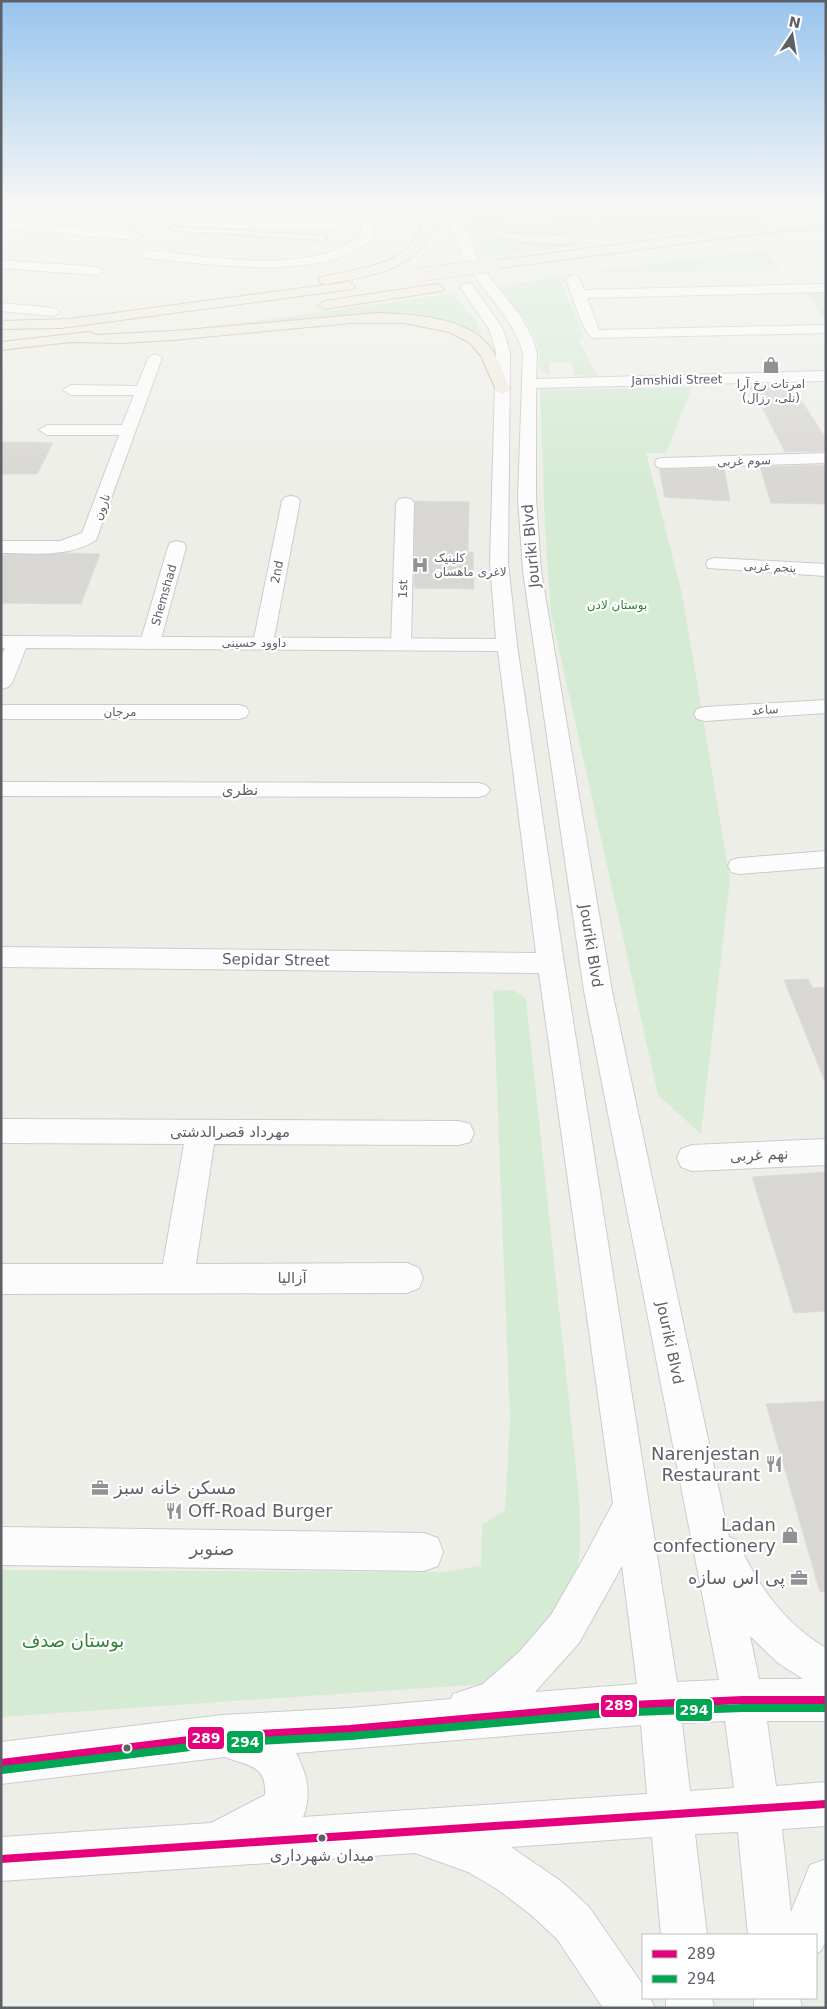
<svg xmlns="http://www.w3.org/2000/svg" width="827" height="2009" viewBox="0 0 827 2009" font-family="'DejaVu Sans',Cairo,sans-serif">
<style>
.green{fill:#d5ebd4}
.building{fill:#d8d7d4;stroke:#dedcd8}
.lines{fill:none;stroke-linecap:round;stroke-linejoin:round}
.lane-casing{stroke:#cbcbcb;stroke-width:3}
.street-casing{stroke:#cbcbcb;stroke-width:2}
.secondary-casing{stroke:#cbcccc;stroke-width:2}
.highway-casing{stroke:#c7ba95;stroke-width:2}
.lane{fill:#fcfcfc;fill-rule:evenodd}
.street{fill:#fcfcfc;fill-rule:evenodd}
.secondary{fill:#fcfcfc;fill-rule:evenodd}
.highway{fill:#f0ede2;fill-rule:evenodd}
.highway-bridge-casing{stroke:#c7ba95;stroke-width:14;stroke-linecap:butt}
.highway-bridge{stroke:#f0ede2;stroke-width:13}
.bus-1-casing{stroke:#fff;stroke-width:11}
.bus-2-casing{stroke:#fff;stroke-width:11}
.bus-1{stroke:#e5007d;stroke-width:8}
.bus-2{stroke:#00a651;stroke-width:8}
.bus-dot{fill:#5d6167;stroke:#fff;stroke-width:2}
.labels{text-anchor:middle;stroke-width:4.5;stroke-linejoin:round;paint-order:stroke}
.far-street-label{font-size:12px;fill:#5d6167;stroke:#fff}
.far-poi-label{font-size:12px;fill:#5d6167;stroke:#fff}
.far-park-label{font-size:12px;fill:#2f8437;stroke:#fff}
.street-label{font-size:15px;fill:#5d6167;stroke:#fff}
.near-bus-label{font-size:16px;fill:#5d6167;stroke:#fff}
.near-poi-label{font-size:18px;fill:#5d6167;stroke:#fff;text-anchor:end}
.near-street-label{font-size:18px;fill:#5d6167;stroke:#fff}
.near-park-label{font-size:18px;fill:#2f8437;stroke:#fff}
.line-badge{stroke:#fff;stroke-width:2}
.badge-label{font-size:14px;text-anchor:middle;font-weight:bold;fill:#fff}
</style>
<rect width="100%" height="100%" fill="#eeeee9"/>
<g class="green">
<path d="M461,205h19l27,16 44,1 32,-15 10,14 73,-4 95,-12 2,18c-78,7 -184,25 -261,8 -12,-2 -24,-8 -36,-12z"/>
<path d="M470,233c46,13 91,12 138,9l-123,15z"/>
<polygon points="764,250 781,270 580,273"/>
<path d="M573,274l4,2 -7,6 -8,2 22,54 -6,2 20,36 -24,-1 -3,-13h-22l1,14 -11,-7c4,-36 -20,-57 -43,-82z"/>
<polygon points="826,291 826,321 805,292"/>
<polygon points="452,294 475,319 482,335 455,326 404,316 161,334"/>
<polygon points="692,387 666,453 646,453 682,594 730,879 701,1134 658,1095 551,614 545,528 540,390"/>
<path d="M514,990l12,9 53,496c0,16 3,59 -2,73 -13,41 -61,87 -92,116l-484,33v-147l442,2 38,-6 1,-41 23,-15 5,-91 -17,-428z"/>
</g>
<g class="building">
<polygon points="791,384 826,439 826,451 785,452 761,405 759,405 748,385"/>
<polygon points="1,442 27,442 53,443 37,474 1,474"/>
<polygon points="826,465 826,504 771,503 760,467"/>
<polygon points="724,468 730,501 665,497 659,469"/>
<polygon points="415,501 469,502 468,552 473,552 474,589 414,588"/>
<polygon points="65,553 100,554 81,604 1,603 1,555"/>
<polygon points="808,979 813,988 826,987 825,1082 784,980"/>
<polygon points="826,1172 826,1311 794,1313 752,1177"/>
<polygon points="826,1401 826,1591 820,1592 766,1404"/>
</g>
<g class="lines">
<g class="lane-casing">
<polygon id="lane" points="170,227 324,236 327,238 324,240 172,230"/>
</g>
<g class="street-casing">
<g id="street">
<path d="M358,205h12l4,16v14c-38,50 -172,28 -228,23l-6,-4 6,-4c60,6 140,22 197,-3 7,-3 13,-9 19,-13l-1,-9 -48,6 -135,-5 -6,-4 6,-4 135,5 47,-5z"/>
<polygon points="1,221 136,232 142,236 136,240 1,229"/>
<polygon points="1,260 97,267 104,271 97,275 1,268"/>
<path d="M573,275l5,1 6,14 242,-6v8l-239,6 12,32 227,-5v8l-232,5c-11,-2 -23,-47 -28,-59z"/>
<polygon points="1,303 53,308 60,312 53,316 1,311"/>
<path d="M155,354l7,4 -66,182c-27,18 -63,13 -95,13v-12h59l22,-8 37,-98h-72l-8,-5 8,-5h75l12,-30h-63l-8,-5 8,-5 66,1 11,-28z"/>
<polygon points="826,453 826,463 663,468 657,467 655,463 657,459 663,458"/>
<polygon points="291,496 297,497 300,501 273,643 270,647 263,649 256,647 253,643 282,501 285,497"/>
<polygon points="405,498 411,499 414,503 411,644 408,648 401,650 394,648 391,644 396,503 399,499"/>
<polygon points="177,541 184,543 186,547 160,643 157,647 150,649 143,647 140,643 168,547 170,543"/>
<polygon points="715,558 826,564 826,576 708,568 706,564 708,560"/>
<polygon points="826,700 826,713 705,721 697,719 694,714 697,709 705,707"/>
<polygon points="1,705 238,705 246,707 249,712 246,717 238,719 1,719"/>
<polygon points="1,782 478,783 486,785 490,790 486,795 478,797 1,796"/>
<polygon points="826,851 826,867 740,874 731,872 728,866 731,860 740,858"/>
<polygon points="1,1119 459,1121 470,1124 474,1133 470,1142 459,1145 214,1144 196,1264 407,1263 419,1268 423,1278 419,1288 407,1293 1,1294 1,1264 163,1264 184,1144 1,1143"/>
<polygon points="826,1139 826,1165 692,1171 681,1167 677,1158 681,1149 692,1145"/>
<polygon points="1,1527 424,1533 438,1538 443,1552 438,1566 424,1571 1,1565"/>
</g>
</g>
<g class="secondary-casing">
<g id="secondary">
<path d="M443,205h12l28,64 38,48 12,22 4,14 -1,26 290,-8v10l-290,7v110l5,73 71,420 117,546 8,3c19,43 47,84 89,108v73h-59l9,65 50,-4v44l-44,3 9,83 19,-47 16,-6v81l-5,11 -5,2v-18h-68l-10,-103 -43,2 12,101h-46l-9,-98 -141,10 51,35 27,25 54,78v13h7l5,10h-52l-46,-69 -27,-25 -33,-25 -29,-17 -53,-19 -414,28v-44l210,-14 54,-28c2,-31 -18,-29 -40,-38l-224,27v-42l221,-27 128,-7 101,-9 2,-5 30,-10 37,-33 31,-36 35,-61 27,-51 -74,-530 -538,-6v-20l535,6 -38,-302 -472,-3 -14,35 -4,4 -7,2v-32l4,-9h-4v-12l495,3 -6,-76 6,-211 -7,-23 -29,-42 7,-4 5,1 31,45 7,23 -2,211 9,82 47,318 113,719 42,-2 -135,-689 -61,-420 -5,-73 5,-145c-9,-32 -33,-54 -51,-81 -13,-19 -20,-46 -29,-67zM622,1566l15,118 -102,8 44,-49zM750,1636l28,27 25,16h-44zM725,1721l9,67 -44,3 -8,-68zM641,1725l6,69 -344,23c9,-23 4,-43 -7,-64z"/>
<polygon points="666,1998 712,1998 714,2008 666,2008"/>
<polygon points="754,1998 800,1998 802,2008 754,2008"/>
</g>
</g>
<g class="highway-casing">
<g id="highway">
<path d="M426,205h12c-6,63 -60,70 -112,79l-5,-1 -2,-3 2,-3c49,-12 98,-10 105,-72z"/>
<path d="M451,207l32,18 24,8 63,3 6,4c-5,6 -14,4 -22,4 -40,0 -74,-7 -107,-30v-6z"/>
<polygon points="826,220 826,228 771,232 493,269 487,265 493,261 771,224"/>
<polygon points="348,282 355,286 353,289 61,328 1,329 1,321 69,319"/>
<polygon points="437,284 444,288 442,291 325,309 318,305 325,301"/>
<path d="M378,313c33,1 90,4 112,34 9,12 14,28 20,42l-8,5 -5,-2 -16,-36 -11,-13 -21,-11 -45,-9h-53l-178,17 -51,3 -51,-1 -70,8v-8l88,-10 7,3 77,-4z"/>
</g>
</g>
<use href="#lane" class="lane"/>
<use href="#street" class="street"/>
<use href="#secondary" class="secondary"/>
<use href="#highway" class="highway"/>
<g class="highway-bridge-casing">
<polyline id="highway-bridge" points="418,275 493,265"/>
</g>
<use href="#highway-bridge" class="highway-bridge"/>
<g class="bus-1-casing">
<g id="bus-1">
<polyline points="1,1763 222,1736 350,1729 608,1706 743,1700 826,1700"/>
<polyline points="1,1859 826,1804"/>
</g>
</g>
<g class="bus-2-casing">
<polyline id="bus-2" points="2,1770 223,1743 351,1736 608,1713 743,1708 826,1708"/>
</g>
<use href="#bus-1" class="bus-1"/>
<use href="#bus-2" class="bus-2"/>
</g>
<linearGradient id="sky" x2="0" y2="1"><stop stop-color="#97c4ee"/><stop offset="0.42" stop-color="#f7f7f5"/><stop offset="1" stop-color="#f7f7f5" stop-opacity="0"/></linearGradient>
<rect width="827" height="486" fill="url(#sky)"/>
<defs>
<g id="shop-bare" transform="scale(1.35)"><path d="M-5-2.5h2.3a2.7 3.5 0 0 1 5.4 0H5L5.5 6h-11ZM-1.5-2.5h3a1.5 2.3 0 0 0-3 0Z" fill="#909294" stroke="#fff" stroke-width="2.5" paint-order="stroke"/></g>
<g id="hospital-bare" transform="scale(1.35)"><path d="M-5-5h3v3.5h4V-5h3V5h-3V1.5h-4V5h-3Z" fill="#909294" stroke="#fff" stroke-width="2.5" paint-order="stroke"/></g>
<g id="restaurant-bare" transform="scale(1.35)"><path d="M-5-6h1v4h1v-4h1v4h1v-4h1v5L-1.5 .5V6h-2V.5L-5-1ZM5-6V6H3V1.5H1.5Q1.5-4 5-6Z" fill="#909294" stroke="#fff" stroke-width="2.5" paint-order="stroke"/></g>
<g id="office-bare" transform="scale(1.35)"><path d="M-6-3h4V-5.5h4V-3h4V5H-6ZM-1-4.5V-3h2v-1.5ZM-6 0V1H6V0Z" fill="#909294" stroke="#fff" stroke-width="2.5" paint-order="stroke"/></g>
</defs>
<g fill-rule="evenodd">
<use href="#shop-bare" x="771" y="365"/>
<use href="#hospital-bare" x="420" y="565"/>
<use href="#restaurant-bare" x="774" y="1464"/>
<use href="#office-bare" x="100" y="1488"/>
<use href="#restaurant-bare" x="174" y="1511"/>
<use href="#shop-bare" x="790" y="1535"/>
<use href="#office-bare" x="799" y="1578"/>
</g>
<g class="bus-dot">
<circle cx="127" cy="1748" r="4.5"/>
<circle cx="322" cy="1838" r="4.5"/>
</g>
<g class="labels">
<g class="far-street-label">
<text transform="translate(677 380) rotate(-1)" y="4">Jamshidi Street</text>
<text transform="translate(744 461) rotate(-2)" y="4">سوم غربی</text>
<text transform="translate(102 507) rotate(-70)" y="4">نارون</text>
<text transform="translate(770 567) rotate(3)" y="4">پنجم غربی</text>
<text transform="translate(277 572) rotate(-79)" y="4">2nd</text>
<text transform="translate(403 589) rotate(-88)" y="4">1st</text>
<text transform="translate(164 595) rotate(-74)" y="4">Shemshad</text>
<text x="254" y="647">داوود حسینی</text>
<text transform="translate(765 710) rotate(-4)" y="4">ساعد</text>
<text x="120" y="716">مرجان</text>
</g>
<g class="far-poi-label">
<text x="771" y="388">امرتات رخ آرا<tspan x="771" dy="14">(نلی، رزال)</tspan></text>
<text x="434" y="562" text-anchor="start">کلینیک<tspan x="434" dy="14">لاغری ماهسان</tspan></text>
</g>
<g class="far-park-label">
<text x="617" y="609">بوستان لادن</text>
</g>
<g class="street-label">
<text transform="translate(531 546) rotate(-95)" y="5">Jouriki Blvd</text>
<text x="240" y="795">نظری</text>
<text transform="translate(591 946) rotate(81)" y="5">Jouriki Blvd</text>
<text transform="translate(276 960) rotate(1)" y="5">Sepidar Street</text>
<text x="230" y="1137">مهرداد قصرالدشتی</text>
<text transform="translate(759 1155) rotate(-3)" y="5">نهم غربی</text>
<text x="292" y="1283">آزالیا</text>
<text transform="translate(670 1343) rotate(78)" y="5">Jouriki Blvd</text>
</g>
<g class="near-bus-label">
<text x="322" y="1861">میدان شهرداری</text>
</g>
<g class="near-poi-label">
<text x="760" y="1460">Narenjestan<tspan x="760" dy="21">Restaurant</tspan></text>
<text x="114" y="1494" text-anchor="start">مسکن خانه سبز</text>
<text x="188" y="1517" text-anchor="start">Off-Road Burger</text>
<text x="776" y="1531">Ladan<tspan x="776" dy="21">confectionery</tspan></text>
<text x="785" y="1584">پی اس سازه</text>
</g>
<g class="near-street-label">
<text transform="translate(212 1549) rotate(1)" y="6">صنوبر</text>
</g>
<g class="near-park-label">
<text x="73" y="1647">بوستان صدف</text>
</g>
</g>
<g class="line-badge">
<rect x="600" y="1694" width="38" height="24" rx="5" fill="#e5007d"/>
<rect x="675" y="1698" width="38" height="24" rx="5" fill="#00a651"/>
<rect x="187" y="1726" width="38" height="24" rx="5" fill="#e5007d"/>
<rect x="226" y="1730" width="38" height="24" rx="5" fill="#00a651"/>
</g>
<g class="badge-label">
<text x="619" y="1710">289</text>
<text x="694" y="1715">294</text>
<text x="206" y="1743">289</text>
<text x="245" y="1747">294</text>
</g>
<rect width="827" height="2009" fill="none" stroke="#5d6167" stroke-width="5"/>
<rect x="642" y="1934" width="175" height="65" fill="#ffffff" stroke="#bec0c2"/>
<rect x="652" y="1950" width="25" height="8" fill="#e5007d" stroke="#bec0c2"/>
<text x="687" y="1959" font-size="15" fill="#5d6167">289</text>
<rect x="652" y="1975" width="25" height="8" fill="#00a651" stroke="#bec0c2"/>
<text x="687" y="1984" font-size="15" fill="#5d6167">294</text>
<g transform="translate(792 35) rotate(12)" stroke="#ffffff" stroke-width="4" paint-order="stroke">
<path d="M0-4L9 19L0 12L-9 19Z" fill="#5d6167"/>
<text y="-8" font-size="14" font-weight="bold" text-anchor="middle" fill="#5d6167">N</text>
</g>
</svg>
